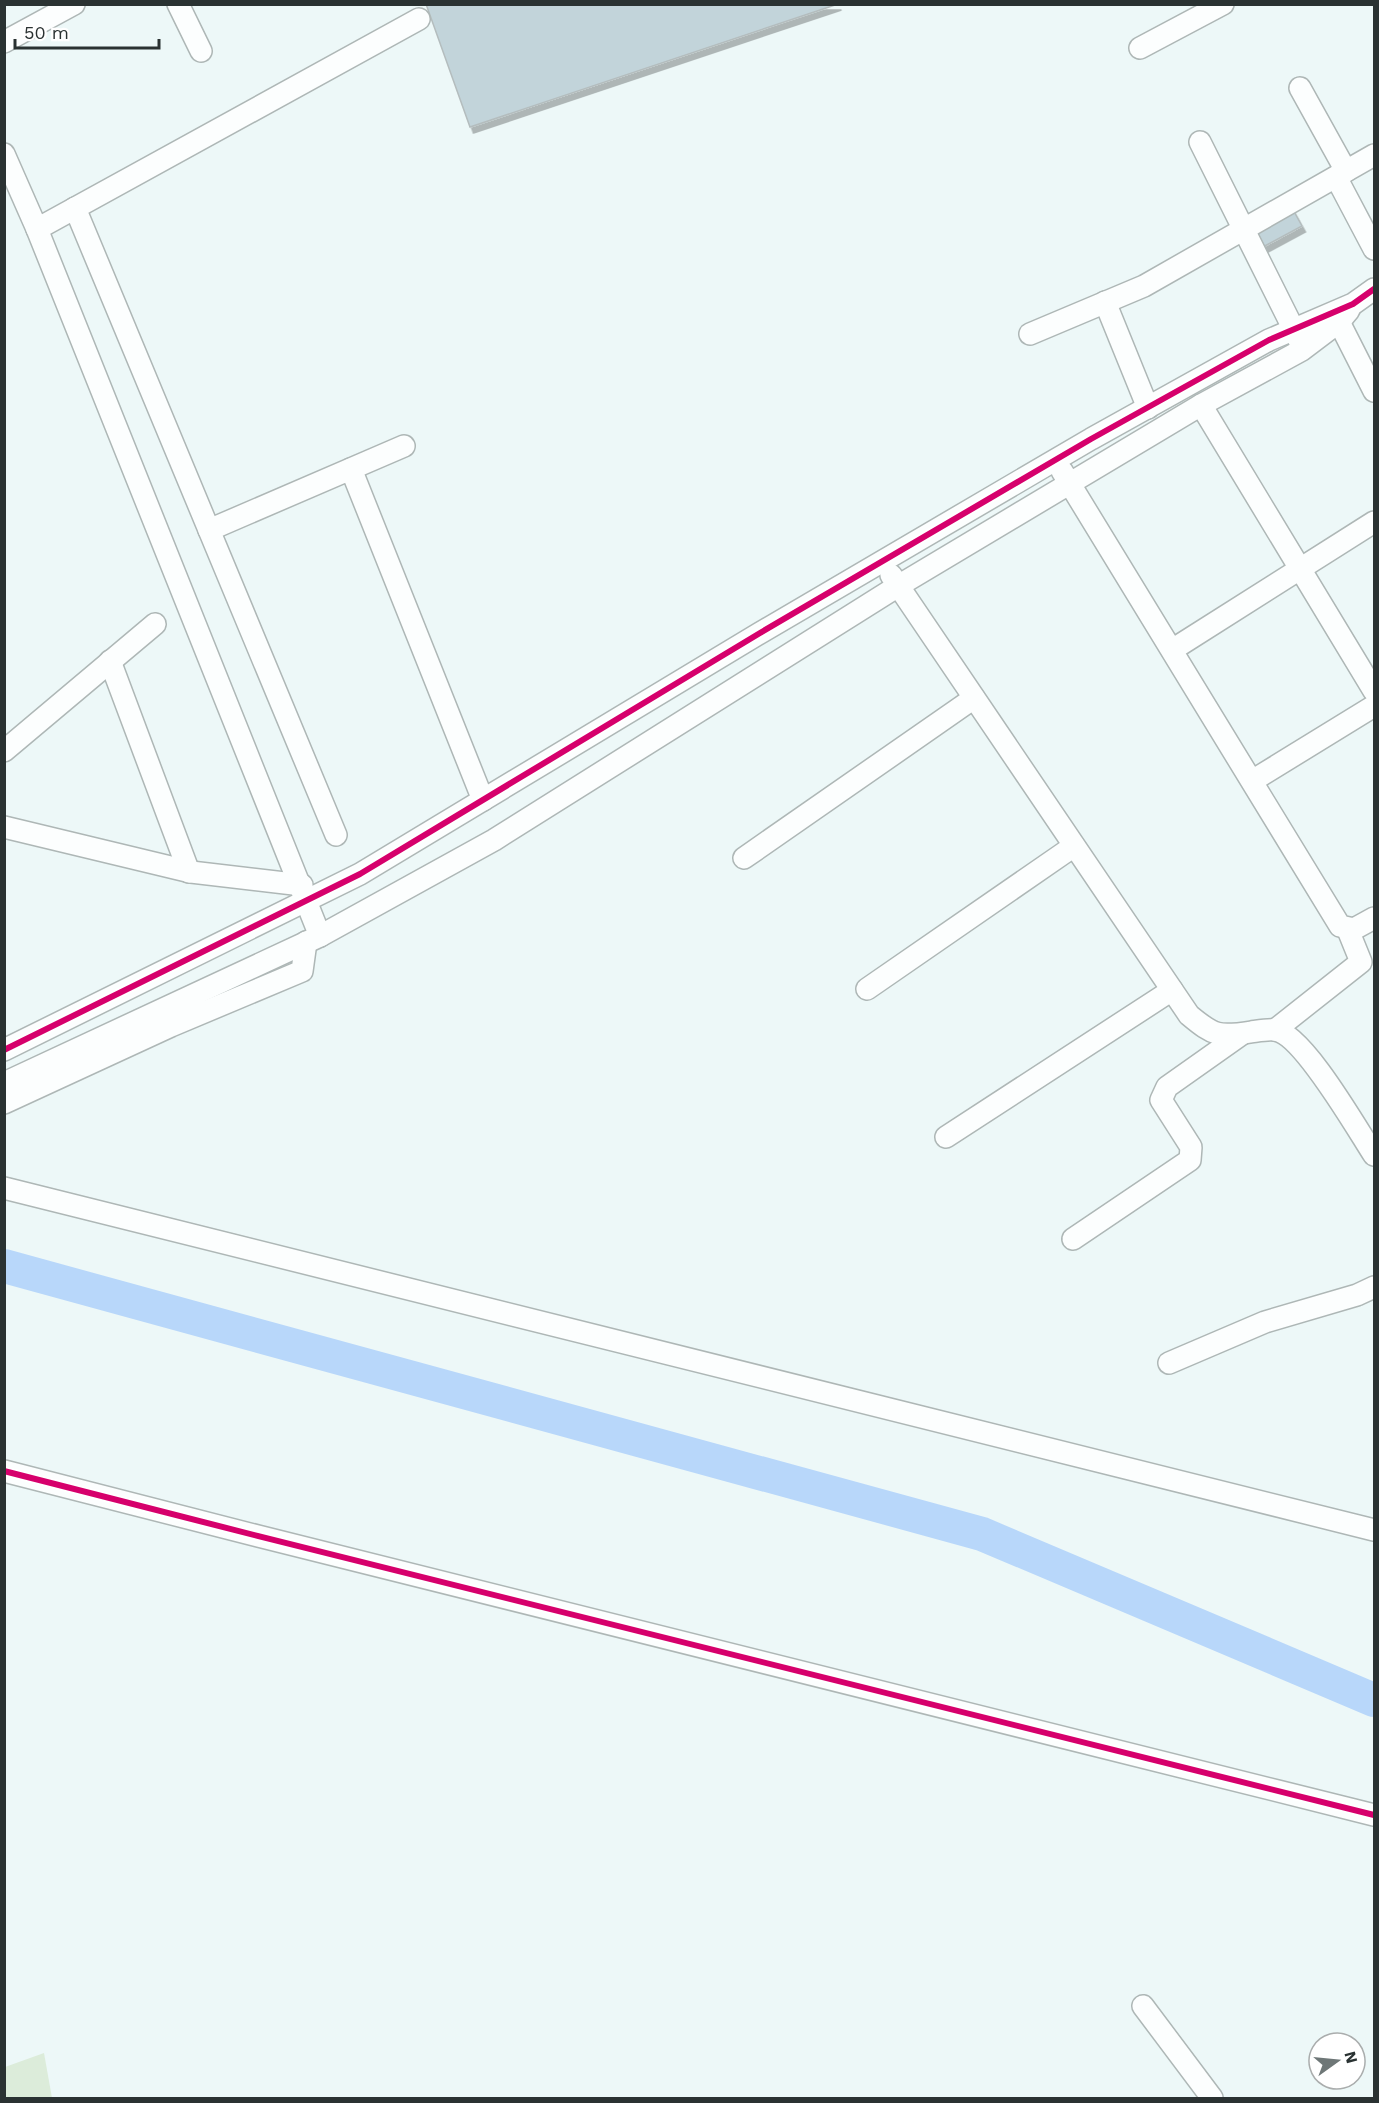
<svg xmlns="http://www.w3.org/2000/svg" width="1379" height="2103" viewBox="0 0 1379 2103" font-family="'Work Sans',sans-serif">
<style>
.green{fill:#dcecda}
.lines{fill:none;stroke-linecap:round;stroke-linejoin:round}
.river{stroke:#b8d7fa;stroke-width:34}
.building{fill:#c2d4da;stroke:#b4bdbe;stroke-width:1.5;filter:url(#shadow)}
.minor-casing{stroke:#aeb7b6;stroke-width:24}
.minor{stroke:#fcfefe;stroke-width:21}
.cycleway-casing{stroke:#fff;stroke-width:10}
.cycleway{stroke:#d6006c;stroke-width:6}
</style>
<defs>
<filter id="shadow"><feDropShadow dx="3.5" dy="6" stdDeviation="0" flood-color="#0004"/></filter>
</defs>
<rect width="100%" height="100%" fill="#edf8f8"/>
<polygon class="green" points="44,2053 52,2098 5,2098 5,2067"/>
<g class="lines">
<polyline class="river" points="4,1266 982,1534 1374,1700"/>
</g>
<g class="building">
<polygon points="426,4 838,4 470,127"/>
<polygon points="1292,208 1302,226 1259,249 1249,231"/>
</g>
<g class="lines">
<g class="minor-casing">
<g id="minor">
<polyline points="178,4 201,51"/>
<polyline points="4,42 74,4"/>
<polyline points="1140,48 1223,4"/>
<polyline points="1300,88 1346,171"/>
<polyline points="1200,142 1299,340"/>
<polyline points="4,154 37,229 320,936"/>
<polyline points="1336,177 1374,249"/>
<polyline points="75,208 336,835"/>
<polyline points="37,229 419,19"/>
<polyline points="1105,302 1148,408"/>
<polyline points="1339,322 1374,391"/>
<polyline points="1030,334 1144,286 1374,155"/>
<polyline points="1201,405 1374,691"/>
<polyline points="351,469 483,800"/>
<polyline points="1062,471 1340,926 1354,929 1374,918"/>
<polyline points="209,530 404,446"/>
<path d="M891,575l298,440c25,21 30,22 62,17 7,-1 17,-3 24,-2 28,4 82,99 99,125"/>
<polyline points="1172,650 1374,522"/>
<polyline points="110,661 189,872"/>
<polyline points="4,751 155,624"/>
<polyline points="1252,781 1374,706"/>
<polyline points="4,827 191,872 302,885"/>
<polyline points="744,858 974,698"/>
<polyline points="867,989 1074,846"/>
<polyline points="1275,1030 1361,962 1348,930"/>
<polyline points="4,1050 360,874 760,633 1091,439 1269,340 1353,304 1374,289"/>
<polyline points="4,1083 320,936 494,840 898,586 1201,405 1302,350 1339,322 1349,310"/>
<polyline points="4,1103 171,1026 302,971 306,942"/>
<polyline points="946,1137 1172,990"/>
<polyline points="4,1188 1374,1530"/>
<polyline points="1073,1239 1190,1160 1191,1147 1161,1100 1167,1087 1242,1034"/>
<polyline points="1169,1363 1265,1322 1357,1295 1374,1287"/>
<path d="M4,1471c456,118 914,229 1370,344"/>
<polyline points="1143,2006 1212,2098"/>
</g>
</g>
<use href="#minor" class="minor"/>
<g class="cycleway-casing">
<g id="cycleway">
<polyline points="4,1050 360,874 760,633 1091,439 1269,340 1353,304 1374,289"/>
<path d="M4,1471c456,118 914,229 1370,344"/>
</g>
</g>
<use href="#cycleway" class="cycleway"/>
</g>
<rect width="1379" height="2103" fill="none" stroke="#2a3232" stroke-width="12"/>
<g transform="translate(1337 2061) rotate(75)"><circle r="28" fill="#ffffff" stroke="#aaadad" stroke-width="1.5"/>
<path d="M0-4.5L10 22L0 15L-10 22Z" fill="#6e7777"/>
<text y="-9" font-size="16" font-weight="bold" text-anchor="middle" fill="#2a3232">N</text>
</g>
<path d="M15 39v9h144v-9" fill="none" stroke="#2a3232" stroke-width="3"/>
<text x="24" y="39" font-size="18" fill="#2a3232" stroke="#ffffff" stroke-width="4.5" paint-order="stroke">50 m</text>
</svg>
